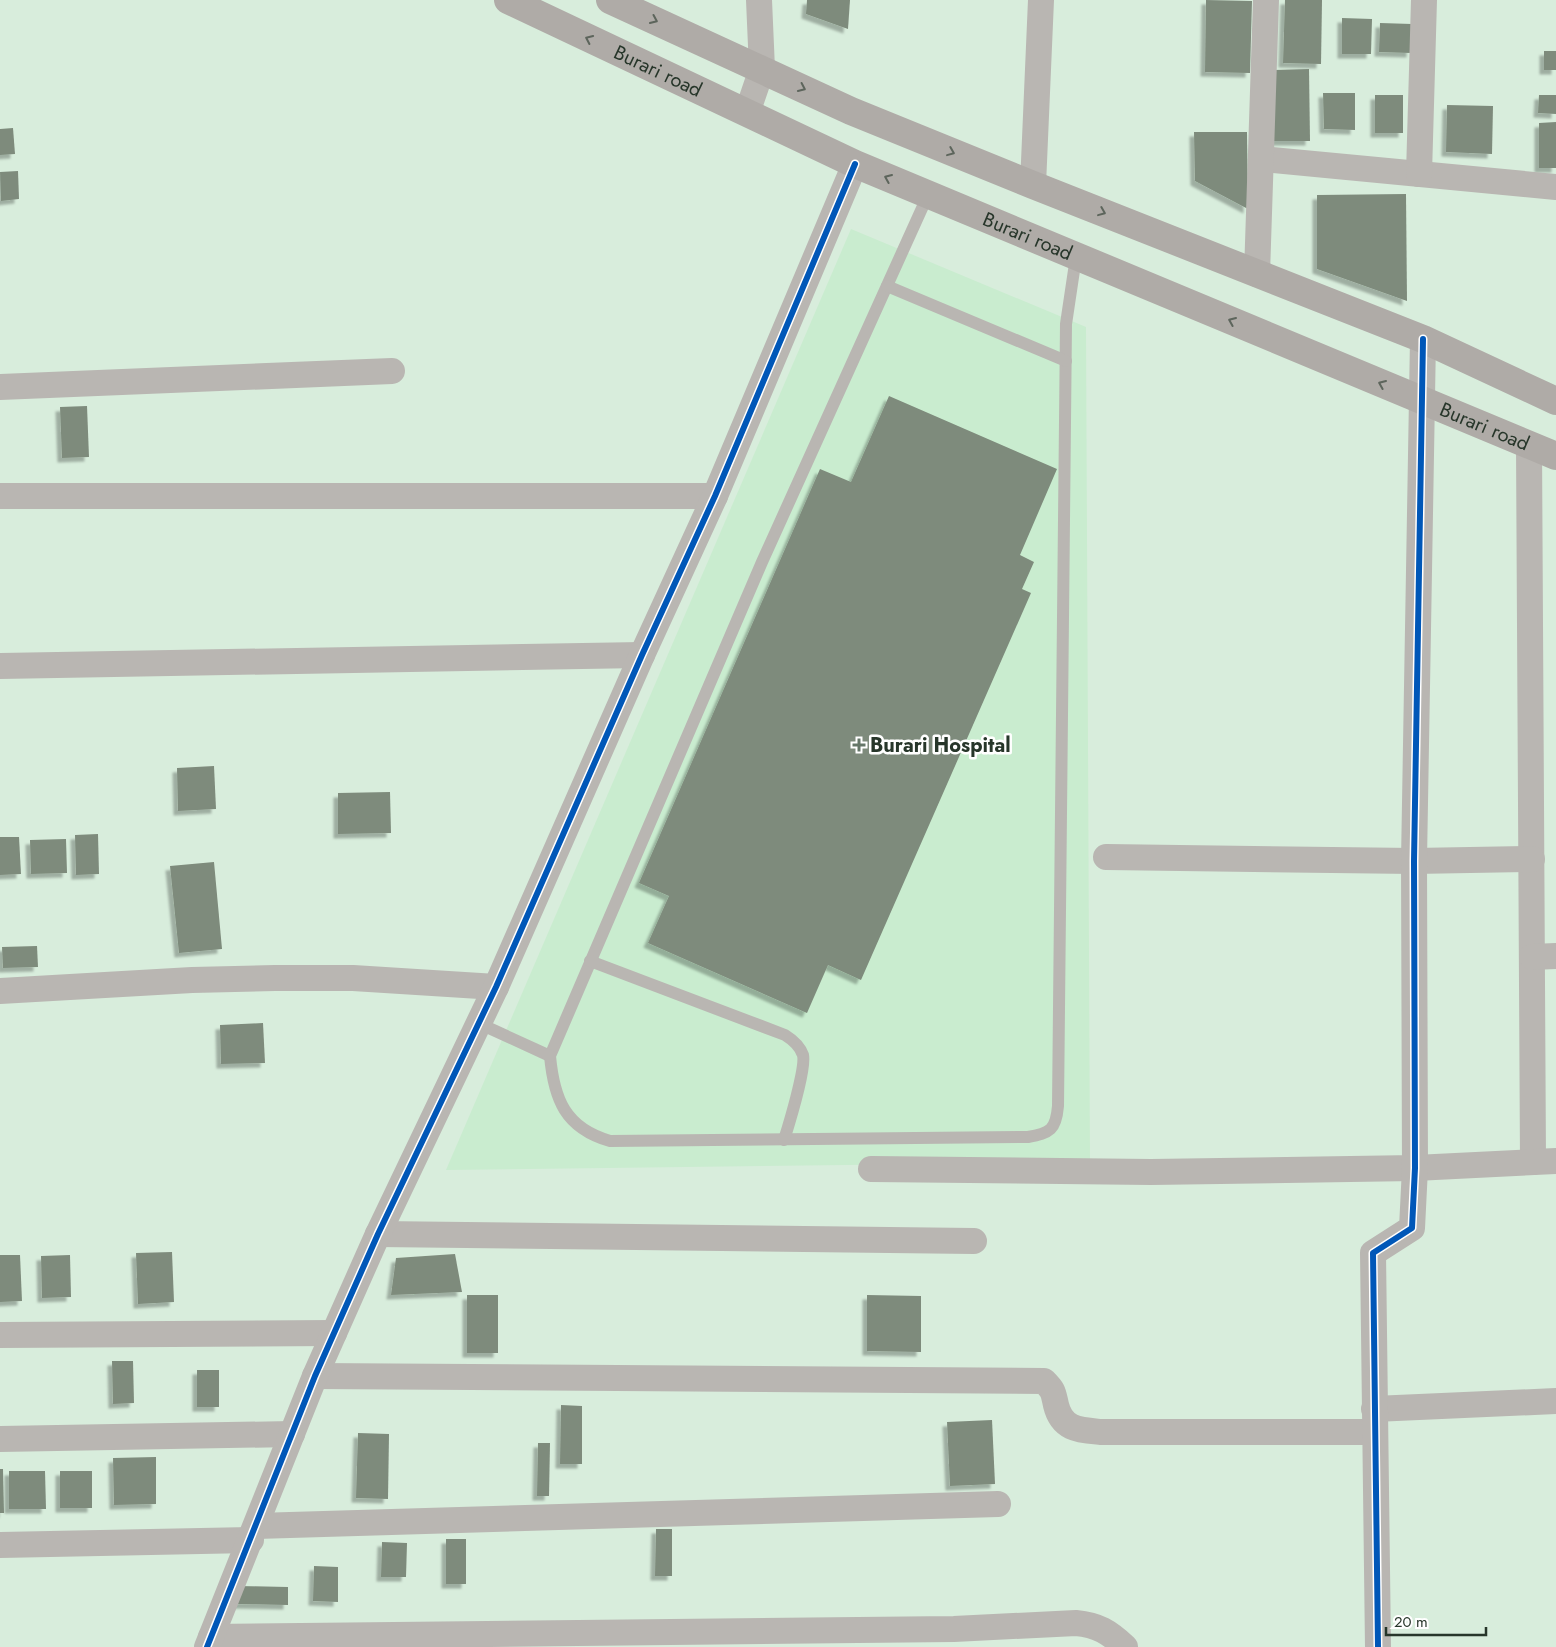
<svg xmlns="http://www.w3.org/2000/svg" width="1556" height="1647" viewBox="0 0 1556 1647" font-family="Jost,sans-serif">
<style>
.built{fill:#c9eccf}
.building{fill:#7e8b7c;filter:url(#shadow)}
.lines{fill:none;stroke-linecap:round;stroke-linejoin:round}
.lane{stroke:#b9b6b2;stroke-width:12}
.street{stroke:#b9b6b2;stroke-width:26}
.secondary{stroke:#afaba7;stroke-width:28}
.cycleway-casing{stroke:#fff;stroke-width:9}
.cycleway{stroke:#0057b8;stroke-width:6}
.oneway{stroke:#5d655c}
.poi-dot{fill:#657668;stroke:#fff;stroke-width:2}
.labels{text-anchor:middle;stroke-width:5;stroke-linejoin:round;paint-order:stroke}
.street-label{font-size:20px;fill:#27362a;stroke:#fff}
.poi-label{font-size:20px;font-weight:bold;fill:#27362a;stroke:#fff;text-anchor:start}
</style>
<defs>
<filter id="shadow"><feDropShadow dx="-4.5" dy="4.5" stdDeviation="1" flood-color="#0004"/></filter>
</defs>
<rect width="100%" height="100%" fill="#d8eddc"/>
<polygon class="built" points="851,229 1086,327 1090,1162 446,1170"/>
<g class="building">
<polygon points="807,0 850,0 848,29 806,14"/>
<polygon points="1206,0 1252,1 1250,73 1205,72"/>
<polygon points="1285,0 1322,0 1321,64 1283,63"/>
<polygon points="1342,18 1372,19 1371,54 1342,54"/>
<polygon points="1380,23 1412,24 1411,53 1379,52"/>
<rect x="1544" y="51" width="12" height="19"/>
<polygon points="1309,69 1310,141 1274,141 1273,70"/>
<polygon points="1323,93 1355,93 1355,130 1324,129"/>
<rect x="1375" y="95" width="28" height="38"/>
<polygon points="1539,95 1556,95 1556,114 1538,113"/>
<polygon points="1447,105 1493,106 1492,154 1446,152"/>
<polygon points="1556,122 1556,168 1539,168 1539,123"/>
<polygon points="13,128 15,154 0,155 0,129"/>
<polygon points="1194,132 1247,132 1248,209 1195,181"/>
<polygon points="18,171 19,199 1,201 0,172"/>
<polygon points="1406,194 1407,301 1317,269 1317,195"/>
<polygon points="889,396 1057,469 1020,555 1034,562 1022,589 1031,593 861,980 828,965 807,1013 648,943 669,896 639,883 820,469 851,482"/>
<polygon points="87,406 89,457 62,458 60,407"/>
<polygon points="214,766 216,809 178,811 177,768"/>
<polygon points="390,792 391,833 338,834 338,793"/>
<polygon points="98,834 99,874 76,875 75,835"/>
<polygon points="0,837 19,837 21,874 0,875"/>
<polygon points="66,839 67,873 31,874 30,840"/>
<polygon points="214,862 222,949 179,953 170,866"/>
<polygon points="37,946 38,967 3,968 2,947"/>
<polygon points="263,1023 265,1063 221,1064 220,1025"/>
<polygon points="172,1252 174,1302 138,1304 136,1253"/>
<polygon points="455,1254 462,1292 391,1295 396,1258"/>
<polygon points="0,1255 20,1255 22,1301 0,1302"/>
<polygon points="70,1255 71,1297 42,1298 41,1256"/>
<rect x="467" y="1295" width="31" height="58"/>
<polygon points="867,1295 921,1296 921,1352 867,1351"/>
<polygon points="112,1361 133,1361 134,1403 113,1404"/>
<rect x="197" y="1370" width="22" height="37"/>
<polygon points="561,1405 582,1406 582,1464 560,1464"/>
<polygon points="992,1420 995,1484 950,1486 947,1422"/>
<polygon points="358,1433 389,1434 388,1499 356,1498"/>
<polygon points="538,1443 550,1443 549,1496 537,1496"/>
<polygon points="156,1457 156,1504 114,1505 113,1458"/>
<polygon points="0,1469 3,1469 4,1513 0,1513"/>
<polygon points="9,1471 45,1471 46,1509 9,1509"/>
<rect x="60" y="1471" width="32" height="37"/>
<polygon points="656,1529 672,1529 672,1576 655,1576"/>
<rect x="446" y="1539" width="20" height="45"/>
<polygon points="382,1542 407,1543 406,1577 381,1577"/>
<polygon points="314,1566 338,1567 338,1602 313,1601"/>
<polygon points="236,1586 288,1587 288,1605 236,1604"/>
</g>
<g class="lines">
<g class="lane">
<path d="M928,195l-166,367 -212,494c4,43 15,72 60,85l418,-4c22,-4 28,-7 30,-31l8,-782 10,-67"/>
<polyline points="887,286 1066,361"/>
<path d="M590,961l195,74c8,5 15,11 18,20 3,13 -14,69 -19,85"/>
<polyline points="478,1023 550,1056"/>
</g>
<g class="street">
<polyline points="747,113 762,69 759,0"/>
<polyline points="1262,159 1556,187"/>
<polyline points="1419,174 1424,0"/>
<polyline points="1033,185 1041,0"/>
<polyline points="1257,274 1266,0"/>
<polyline points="0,387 392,371"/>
<polyline points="1529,445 1533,1162"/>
<polyline points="0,496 715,496"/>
<polyline points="0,666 642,655"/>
<polyline points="1106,857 1414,861 1532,859"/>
<polyline points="1532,957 1556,956"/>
<polyline points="0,991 192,980 275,978 353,978 496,987"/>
<polyline points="871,1169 1151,1172 1415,1168 1556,1161"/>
<polyline points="378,1234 974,1241"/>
<polyline points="0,1335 334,1333"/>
<path d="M315,1376l729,5c10,10 9,11 12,24 6,25 24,25 45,27h274"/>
<polyline points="1374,1409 1556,1401"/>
<polyline points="0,1439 292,1434"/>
<polyline points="256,1526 998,1504"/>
<polyline points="0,1545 251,1540"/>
<path d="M211,1637l743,-8 122,-6c22,2 33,9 49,24"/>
<polyline points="207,1647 315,1376 378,1234 496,987 642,655 715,496 855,164"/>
<polyline points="1378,1647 1373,1253 1412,1228 1415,1168 1414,861 1423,339"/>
</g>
<g class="secondary">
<path id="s1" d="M508,0l347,164 701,292"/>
<polyline points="610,0 851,111 1033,185 1423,339 1556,401"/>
</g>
<g class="cycleway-casing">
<g id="cycleway">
<polyline points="207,1647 315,1376 378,1234 496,987 642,655 715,496 855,164"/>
<polyline points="1378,1647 1373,1253 1412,1228 1415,1168 1414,861 1423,339"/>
</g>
</g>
<use href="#cycleway" class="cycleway"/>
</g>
<defs><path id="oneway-chevron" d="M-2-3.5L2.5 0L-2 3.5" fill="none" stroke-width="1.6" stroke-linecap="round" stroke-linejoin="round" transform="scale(1.25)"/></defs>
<g class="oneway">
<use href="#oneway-chevron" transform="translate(654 20) rotate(24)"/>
<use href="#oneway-chevron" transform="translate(589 39) rotate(-155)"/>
<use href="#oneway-chevron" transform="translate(802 88) rotate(25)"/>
<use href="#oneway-chevron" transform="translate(951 152) rotate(22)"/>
<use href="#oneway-chevron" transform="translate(888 178) rotate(-157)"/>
<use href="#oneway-chevron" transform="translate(1102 212) rotate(22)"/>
<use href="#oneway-chevron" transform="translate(1232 321) rotate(-157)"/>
<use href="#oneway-chevron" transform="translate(1382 384) rotate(-157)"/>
</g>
<path class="poi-dot" d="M856.5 737.5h5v5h5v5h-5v5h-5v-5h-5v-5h5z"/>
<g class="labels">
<g class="street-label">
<text dy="7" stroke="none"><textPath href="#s1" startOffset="166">Burari road</textPath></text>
<text dy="7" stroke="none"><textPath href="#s1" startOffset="571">Burari road</textPath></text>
<text dy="7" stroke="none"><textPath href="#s1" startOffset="1066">Burari road</textPath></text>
</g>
<g class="poi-label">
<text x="870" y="752">Burari Hospital</text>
</g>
</g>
<path d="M1386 1627v8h100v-8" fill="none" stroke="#27362a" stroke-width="2.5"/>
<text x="1394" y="1627" font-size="15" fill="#27362a" stroke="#ffffff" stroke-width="4" paint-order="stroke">20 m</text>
</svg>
